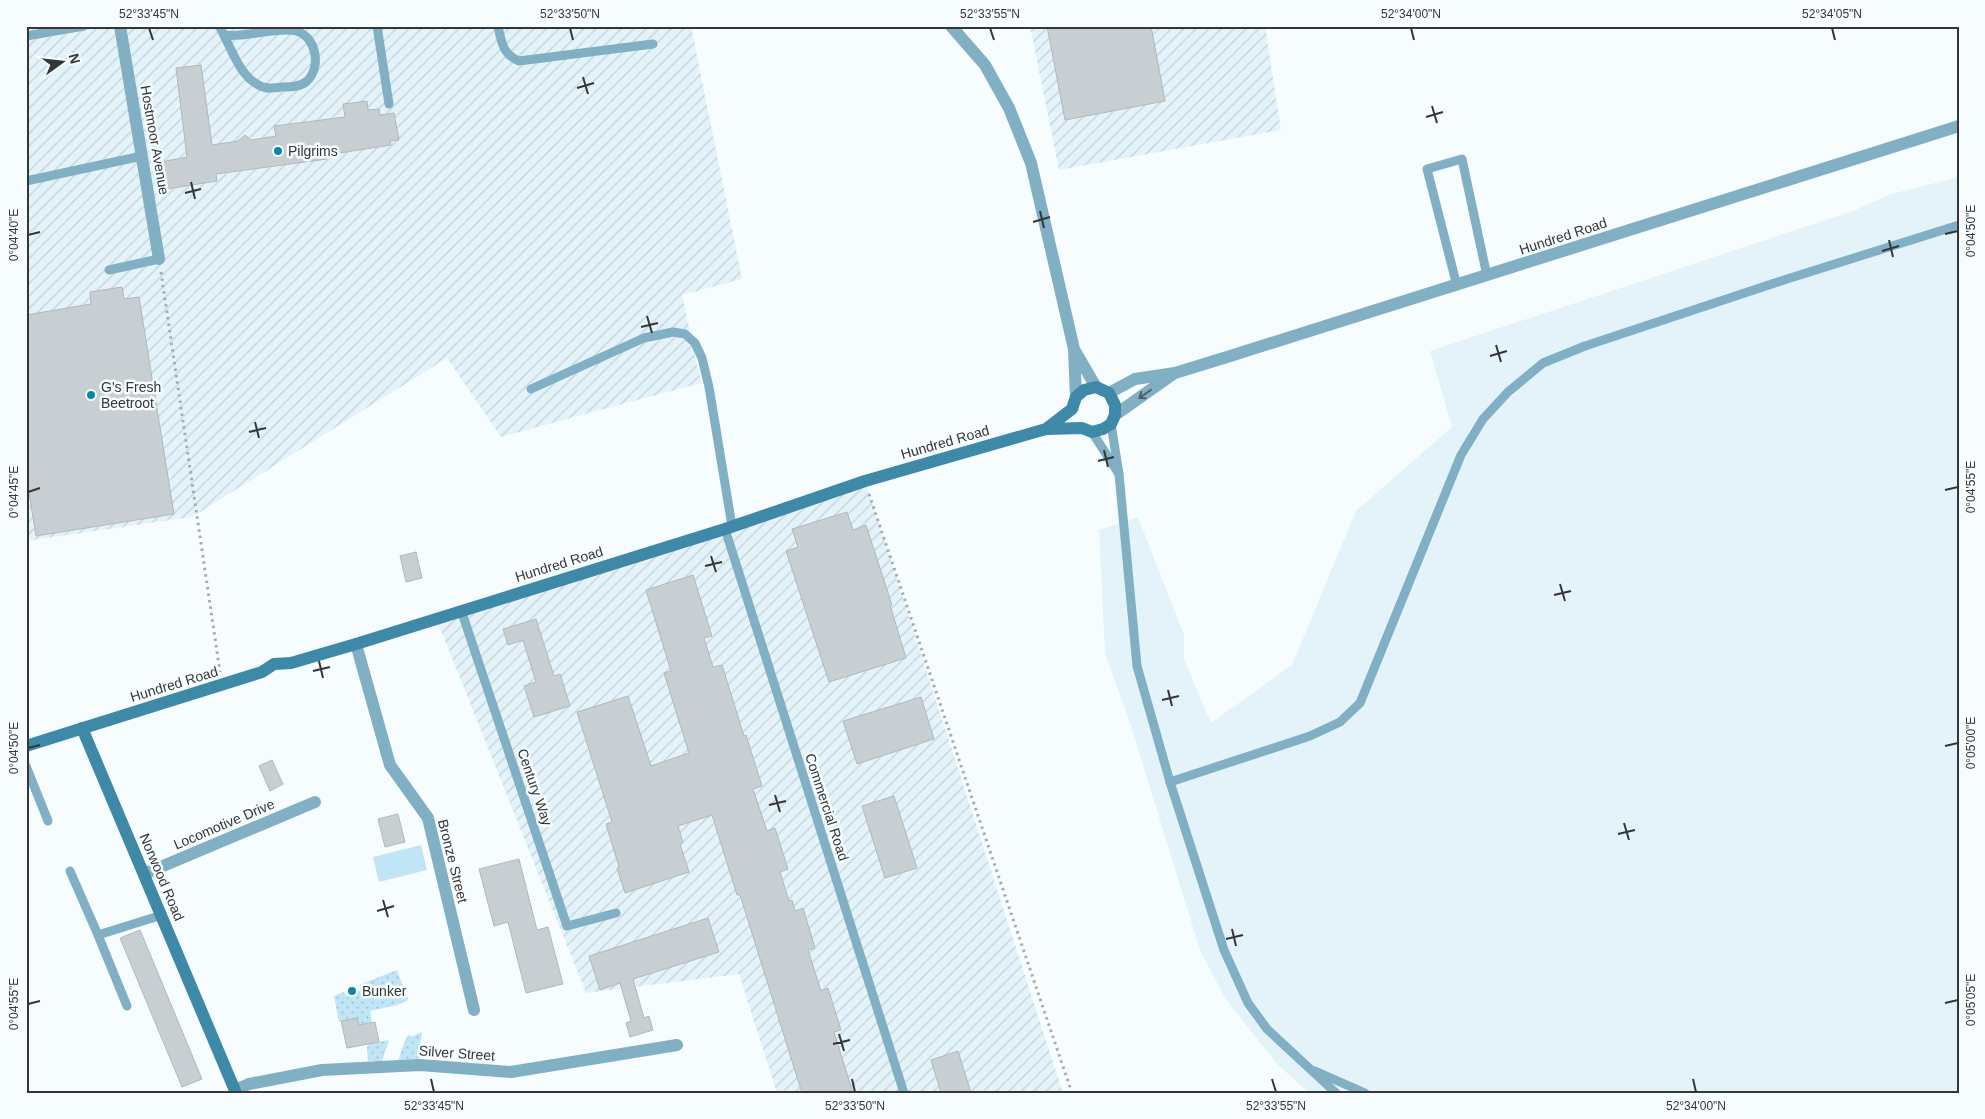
<svg xmlns="http://www.w3.org/2000/svg" width="1985" height="1119" viewBox="0 0 1985 1119" font-family="Helvetica,sans-serif">
<style>
.built{fill:#e4f3fa}
.industrial{fill:url(#industrial-furrows)}
.green{fill:#bfe5f6}
.garden{fill:url(#garden-dots)}
.building{fill:#c8cfd2;stroke:#b2b8bb}
.lines{fill:none;stroke-linecap:round;stroke-linejoin:round}
.path{stroke:#a9acaf;stroke-width:3;stroke-dasharray:2.5 4;stroke-linecap:butt}
.lane{stroke:#81afc4;stroke-width:9}
.street{stroke:#81afc4;stroke-width:12}
.secondary{stroke:#3d89a7;stroke-width:12}
.oneway{stroke:#4f6068}
.ticks{fill:none;stroke:#343637;stroke-width:2}
.poi-dot{fill:#1085aa;stroke:#f7fcff;stroke-width:2}
.labels{text-anchor:middle;stroke-width:5;stroke-linejoin:round;paint-order:stroke}
.street-label{font-size:14px;fill:#343637;stroke:#f7fcff}
.poi-label{font-size:14px;fill:#343637;stroke:#f7fcff;text-anchor:start}
.neatline{fill:none;stroke:#343637;stroke-width:2}
.ticks-label{font-size:12px;text-anchor:middle;fill:#343637}
</style>
<defs>
<pattern id="industrial-furrows" width="10" height="10" patternUnits="userSpaceOnUse" patternTransform="scale(1.25)"><rect width="10" height="10" fill="#e4f3fa"/><path d="M-1 1l2-2M0 10L10 0M9 11l2-2" fill="none" stroke="#c4d1d7"/></pattern>
<pattern id="garden-dots" width="8" height="8" patternUnits="userSpaceOnUse" patternTransform="scale(1.25)"><rect width="8" height="8" fill="#bfe5f6"/><path d="M2 2h.1M6 6h.1" fill="none" stroke="#a5c5d4" stroke-width="1.8" stroke-linecap="round"/></pattern>
</defs>
<rect width="100%" height="100%" fill="#f7fcff"/>
<polygon class="built" points="1959,177 1959,1093 1309,1093 1277,1064 1225,998 1200,950 1132,729 1105,653 1099,530 1138,517 1184,635 1184,659 1211,723 1292,665 1356,511 1452,427 1430,351 1853,211 1891,194"/>
<g class="industrial">
<polygon points="26,26 691,26 742,279 682,295 701,383 501,437 447,358 192,517 26,541"/>
<polygon points="1030,26 1265,26 1281,130 1059,170"/>
<polygon points="865,481 1063,1093 777,1093 739,974 586,993 436,618"/>
</g>
<polygon class="green" points="421,845 427,870 379,882 373,857"/>
<g class="garden">
<polygon points="397,970 408,1000 397,1005 370,1011 372,1022 359,1025 357,1018 339,1022 334,996 344,992 347,997 361,990 359,985"/>
<polygon points="422,1032 418,1061 398,1061 405,1040 410,1034 411,1037"/>
<polygon points="389,1040 382,1061 368,1061 367,1048 368,1044"/>
</g>
<g class="building">
<polygon points="1047,26 1151,26 1165,101 1065,120"/>
<polygon points="201,65 212,145 238,141 245,135 251,140 276,136 274,126 345,117 343,104 367,101 368,110 379,109 380,115 394,113 399,140 390,141 391,145 327,155 327,159 216,174 217,181 167,189 161,162 187,157 176,68"/>
<polygon points="122,287 124,299 139,297 174,514 36,536 26,474 26,315 91,304 90,292"/>
<polygon points="847,512 853,530 866,525 892,605 890,605 906,658 829,682 786,551 798,547 792,529"/>
<polygon points="416,552 422,578 406,582 400,556"/>
<polygon points="693,575 712,636 704,638 713,667 722,665 744,736 746,735 762,786 753,789 767,831 775,828 788,869 780,872 789,901 792,900 795,911 803,908 815,948 808,950 821,991 828,988 841,1030 834,1032 853,1093 802,1093 740,895 737,895 712,815 678,826 683,843 680,844 689,872 625,893 617,868 619,867 606,824 612,822 577,712 628,696 651,766 689,753 664,673 671,671 646,590"/>
<polygon points="536,619 554,676 560,674 570,706 534,717 524,686 536,682 523,640 508,645 503,629"/>
<polygon points="921,697 934,739 857,764 843,721"/>
<polygon points="272,760 283,784 270,791 259,766"/>
<polygon points="894,796 917,868 885,878 862,806"/>
<polygon points="398,814 405,842 385,847 378,819"/>
<polygon points="519,859 537,930 548,927 563,984 526,993 508,922 494,926 479,869"/>
<polygon points="708,918 719,952 633,979 644,1018 649,1016 653,1030 630,1037 626,1023 631,1021 620,983 600,990 589,956"/>
<polygon points="140,930 202,1079 182,1087 120,938"/>
<polygon points="357,1018 359,1025 375,1022 379,1042 347,1048 341,1021"/>
<polygon points="958,1051 971,1093 941,1093 931,1060"/>
</g>
<g class="lines">
<g class="path">
<polyline points="161,272 220,672"/>
<polyline points="869,494 1072,1093"/>
</g>
<g class="lane">
<path d="M219,26c10,17 17,40 31,53 11,10 18,10 32,8 8,0 19,0 25,-6 15,-14 9,-45 -11,-50 -18,-5 -50,7 -72,4"/>
<polyline points="377,26 389,104"/>
<path d="M498,26c3,15 5,29 21,35l134,-17"/>
<polyline points="26,36 84,26"/>
<polyline points="26,181 142,156"/>
<polyline points="109,270 159,259"/>
<polyline points="1457,286 1427,169 1462,159 1487,276"/>
<polyline points="531,389 644,338 673,332 685,334 695,343 702,358 709,387 732,526"/>
<polyline points="1092,432 1119,474 1111,424"/>
<polyline points="1119,474 1137,666 1170,782 1224,950 1248,1003 1267,1029 1336,1093"/>
<polyline points="725,529 904,1093"/>
<polyline points="461,610 567,926 616,913"/>
<polyline points="26,766 48,821"/>
<polyline points="1170,782 1310,736 1340,722 1360,703 1461,455 1483,419 1508,392 1543,363 1585,346 1787,279 1959,225"/>
<polyline points="70,871 98,935 162,915"/>
<polyline points="98,935 127,1006"/>
<polyline points="1315,1071 1365,1093"/>
</g>
<g class="street">
<polyline points="120,26 159,259"/>
<polyline points="951,26 985,65 1009,108 1031,163 1074,349 1076,397"/>
<polyline points="1075,351 1096,387"/>
<polyline points="1109,393 1135,379 1175,373 1227,357 1959,126"/>
<polyline points="1115,415 1173,374"/>
<polyline points="356,644 390,765 428,818 474,1010"/>
<polyline points="144,874 315,802"/>
<polyline points="235,1090 249,1084 322,1070 420,1065 511,1072 677,1045"/>
</g>
<g class="secondary">
<polyline points="82,728 236,1093"/>
<polyline points="26,746 262,672 274,664 291,663 356,644 725,529 865,481 1046,429 1082,428 1092,432 1103,429 1111,424 1115,415 1115,405 1109,393 1096,387 1084,390 1076,397 1072,409 1046,429"/>
</g>
</g>
<defs><path id="oneway-shaft" d="M-6 0H5M1.5-3L5.5 0L1.5 3" fill="none" stroke-width="1.6" stroke-linecap="round" stroke-linejoin="round" transform="scale(1.25)"/></defs>
<use class="oneway" href="#oneway-shaft" transform="translate(1145 394) rotate(145)"/>
<path class="ticks" d="M149,28l4,12M570,28l3,12M990,28l4,12M1411,28l3,12M1832,28l3,12M583,77l5,17M577,88l17,-5M1432,106l5,17M1426,117l17,-5M191,182l4,17M185,193l16,-4M1040,211l4,17M1033,222l17,-5M1945,234l13,-3M28,235l12,-3M1889,240l4,17M1882,251l17,-5M647,316l5,17M641,327l17,-4M1496,345l5,17M1490,356l17,-5M255,422l4,16M249,432l17,-4M1104,450l4,17M1098,461l16,-4M1945,490l13,-3M28,492l12,-4M711,556l5,16M705,566l17,-4M1560,584l5,17M1554,595l17,-4M319,661l4,17M313,671l17,-4M1168,690l4,16M1162,700l17,-4M1945,746l13,-3M28,748l12,-3M775,795l5,17M769,805l17,-4M1624,823l5,17M1618,834l17,-4M383,900l5,17M377,911l17,-5M1232,929l4,17M1226,939l17,-4M1945,1003l13,-3M28,1004l12,-3M839,1034l5,17M833,1044l17,-4M431,1079l3,13M852,1079l3,13M1272,1079l4,13M1693,1079l3,13"/>
<g class="poi-dot">
<circle cx="278" cy="151" r="5"/>
<circle cx="91" cy="395" r="5"/>
<circle cx="352" cy="991" r="5"/>
</g>
<g class="labels">
<g class="street-label">
<text transform="translate(155 140) rotate(80)" y="5">Hostmoor Avenue</text>
<text transform="translate(1563 236) rotate(-18)" y="5">Hundred Road</text>
<text transform="translate(945 442) rotate(-16)" y="5">Hundred Road</text>
<text transform="translate(559 564) rotate(-17)" y="5">Hundred Road</text>
<text transform="translate(174 684) rotate(-17)" y="5">Hundred Road</text>
<text transform="translate(535 787) rotate(71)" y="5">Century Way</text>
<text transform="translate(827 807) rotate(72)" y="5">Commercial Road</text>
<text transform="translate(224 824) rotate(-23)" y="5">Locomotive Drive</text>
<text transform="translate(453 861) rotate(76)" y="5">Bronze Street</text>
<text transform="translate(162 877) rotate(67)" y="5">Norwood Road</text>
<text transform="translate(457 1053) rotate(4)" y="5">Silver Street</text>
</g>
<g class="poi-label">
<text x="288" y="156">Pilgrims</text>
<text x="101" y="392">G's Fresh<tspan x="101" dy="16">Beetroot</tspan></text>
<text x="362" y="996">Bunker</text>
</g>
</g>
<rect width="1985" height="1119" fill="none" stroke="#f7fcff" stroke-width="55"/>
<g transform="translate(62 62) rotate(75)" stroke="#f7fcff" stroke-width="4" paint-order="stroke">
<path d="M0-4L9 19L0 12L-9 19Z" fill="#343637"/>
<text y="-8" font-size="14" font-weight="bold" text-anchor="middle" fill="#343637">N</text>
</g>
<rect x="28" y="28" width="1930" height="1064" class="neatline"/>
<g class="ticks-label">
<text x="149" y="18">52°33'45"N</text>
<text x="570" y="18">52°33'50"N</text>
<text x="990" y="18">52°33'55"N</text>
<text x="1411" y="18">52°34'00"N</text>
<text x="1832" y="18">52°34'05"N</text>
<text transform="translate(1971 231) rotate(-90)" y="4">0°04'50"E</text>
<text transform="translate(14 235) rotate(-90)" y="4">0°04'40"E</text>
<text transform="translate(1971 487) rotate(-90)" y="4">0°04'55"E</text>
<text transform="translate(14 492) rotate(-90)" y="4">0°04'45"E</text>
<text transform="translate(1971 743) rotate(-90)" y="4">0°05'00"E</text>
<text transform="translate(14 748) rotate(-90)" y="4">0°04'50"E</text>
<text transform="translate(1971 1000) rotate(-90)" y="4">0°05'05"E</text>
<text transform="translate(14 1004) rotate(-90)" y="4">0°04'55"E</text>
<text x="434" y="1110">52°33'45"N</text>
<text x="855" y="1110">52°33'50"N</text>
<text x="1276" y="1110">52°33'55"N</text>
<text x="1696" y="1110">52°34'00"N</text>
</g>
</svg>
